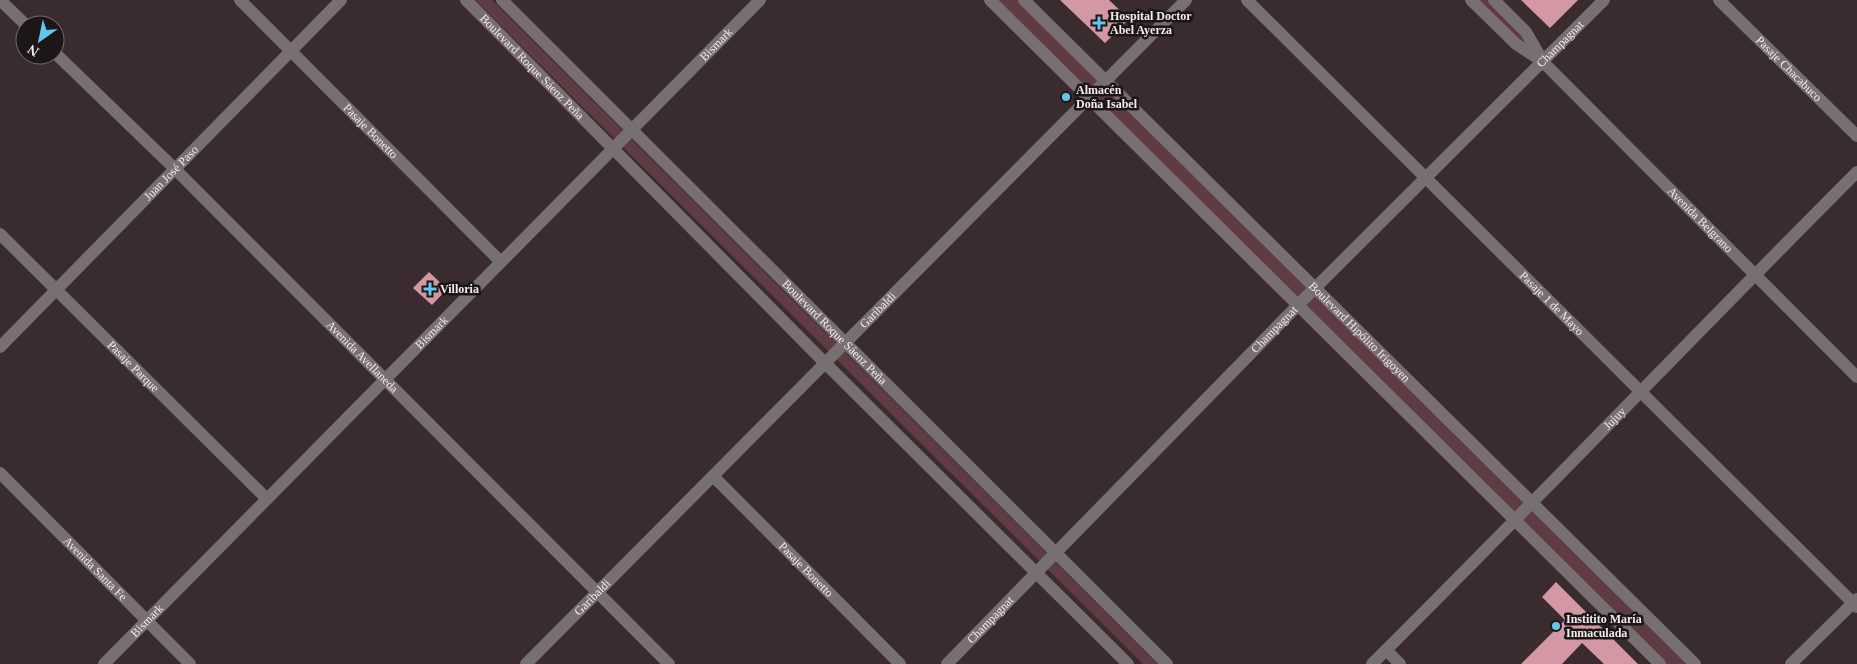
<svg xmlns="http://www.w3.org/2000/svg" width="1857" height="664" viewBox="0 0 1857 664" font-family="Georgia,serif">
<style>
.green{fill:#5f3c43}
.building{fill:#d498a4}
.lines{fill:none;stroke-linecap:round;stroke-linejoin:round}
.minor{stroke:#776f71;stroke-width:12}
.tertiary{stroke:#776f71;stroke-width:12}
.poi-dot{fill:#64c5ee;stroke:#1c1617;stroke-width:2}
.labels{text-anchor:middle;stroke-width:5;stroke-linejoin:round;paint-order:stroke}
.poi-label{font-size:12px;font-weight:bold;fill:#f4ebec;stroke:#1c1617;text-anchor:start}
.street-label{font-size:12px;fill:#f4ebec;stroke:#1c1617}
</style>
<rect width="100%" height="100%" fill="#3a2c2e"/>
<g class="green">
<polygon points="475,0 492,0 1158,664 1143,664"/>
<polygon points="990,0 1024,0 1695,664 1660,664"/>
<polygon points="1471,0 1494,0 1542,61"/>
</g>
<g class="building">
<polygon points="1060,0 1109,0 1129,19 1105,43"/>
<polygon points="1521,0 1578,0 1550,28"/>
<polygon points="429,272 447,289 432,305 413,288"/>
<polygon points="1556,582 1638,664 1604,664 1582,643 1562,664 1521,664 1565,620 1542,597"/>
</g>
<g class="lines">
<g class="minor">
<polyline points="0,0 26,25"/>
<path id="s1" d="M240,0l261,262"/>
<path id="s2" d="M1247,0l610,607"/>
<path id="s3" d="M1719,0l138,136"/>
<path id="s4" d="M55,53l119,115 495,496"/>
<path id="s5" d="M0,234l267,265"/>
<path id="s6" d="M0,347l341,-347"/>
<path id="s7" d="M713,476l187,188"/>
<polyline points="1386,650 1400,664"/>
<path id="s8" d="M104,664l656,-664"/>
<path id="s9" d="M526,664l660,-664"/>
<path id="s10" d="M947,664l351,-359 306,-305"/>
<path id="s11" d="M1372,664c163,-162 322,-329 485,-492"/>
<polyline points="1791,664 1857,599"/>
</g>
<g class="tertiary">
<path id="s12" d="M466,0l359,363 303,301"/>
<path id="s13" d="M502,0l665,664"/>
<polyline points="990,0 1660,664"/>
<path id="s14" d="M1024,0l671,664"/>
<path id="s15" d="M1471,0l45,44 26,17 315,316"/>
<polyline points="1494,0 1526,32 1541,58"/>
<path id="s16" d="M0,473l190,191"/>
</g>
</g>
<g class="poi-dot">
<path d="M1096.5 15.5h5v5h5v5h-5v5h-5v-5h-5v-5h5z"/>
<circle cx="1066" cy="97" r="5"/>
<path d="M427.5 281.5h5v5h5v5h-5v5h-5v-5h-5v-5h5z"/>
<circle cx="1556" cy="626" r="5"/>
</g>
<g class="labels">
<g class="poi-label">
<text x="1110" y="20">Hospital Doctor<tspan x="1110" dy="14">Abel Ayerza</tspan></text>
<text x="1076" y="94">Almacén<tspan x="1076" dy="14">Doña Isabel</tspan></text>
<text x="440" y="293">Villoria</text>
<text x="1566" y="623">Institito María<tspan x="1566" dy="14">Inmaculada</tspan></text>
</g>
<g class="street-label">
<text dy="4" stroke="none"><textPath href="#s10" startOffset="872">Champagnat</textPath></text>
<text dy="4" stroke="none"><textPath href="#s8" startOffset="871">Bismark</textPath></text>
<text dy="4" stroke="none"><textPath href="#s12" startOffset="94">Boulevard Roque Sáenz Peña</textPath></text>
<text dy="4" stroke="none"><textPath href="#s3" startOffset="98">Pasaje Chacabuco</textPath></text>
<text dy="4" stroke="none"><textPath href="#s1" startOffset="185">Pasaje Bonetto</textPath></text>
<text dy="4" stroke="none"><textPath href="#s6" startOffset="244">Juan José Paso</textPath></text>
<text dy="4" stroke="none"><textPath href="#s15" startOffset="318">Avenida Belgrano</textPath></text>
<text dy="4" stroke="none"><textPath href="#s2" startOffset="430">Pasaje 1 de Mayo</textPath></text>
<text dy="4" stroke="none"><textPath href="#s9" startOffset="499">Garibaldi</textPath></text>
<text dy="4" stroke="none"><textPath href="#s10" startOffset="468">Champagnat</textPath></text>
<text dy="4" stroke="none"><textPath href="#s8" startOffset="466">Bismark</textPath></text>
<text dy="4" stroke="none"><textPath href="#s13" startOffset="470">Boulevard Roque Sáenz Peña</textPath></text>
<text dy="4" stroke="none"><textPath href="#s14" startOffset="472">Boulevard Hipólito Irigoyen</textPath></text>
<text dy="4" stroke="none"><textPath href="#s4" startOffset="432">Avenida Avellaneda</textPath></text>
<text dy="4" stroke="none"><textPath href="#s5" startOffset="188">Pasaje Parque</textPath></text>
<text dy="4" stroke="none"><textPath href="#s11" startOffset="345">Jujuy</textPath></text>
<text dy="4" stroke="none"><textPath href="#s16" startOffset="135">Avenida Santa Fe</textPath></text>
<text dy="4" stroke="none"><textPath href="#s7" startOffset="132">Pasaje Bonetto</textPath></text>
<text dy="4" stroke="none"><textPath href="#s9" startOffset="94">Garibaldi</textPath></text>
<text dy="4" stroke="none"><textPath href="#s8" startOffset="61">Bismark</textPath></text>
<text dy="4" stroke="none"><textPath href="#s10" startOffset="62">Champagnat</textPath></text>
</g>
</g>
<g transform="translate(40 40) rotate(213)"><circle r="24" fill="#1c1617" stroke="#726b6c"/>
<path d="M0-4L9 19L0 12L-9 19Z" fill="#64c5ee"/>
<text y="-8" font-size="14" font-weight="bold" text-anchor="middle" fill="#f4ebec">N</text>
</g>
</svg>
